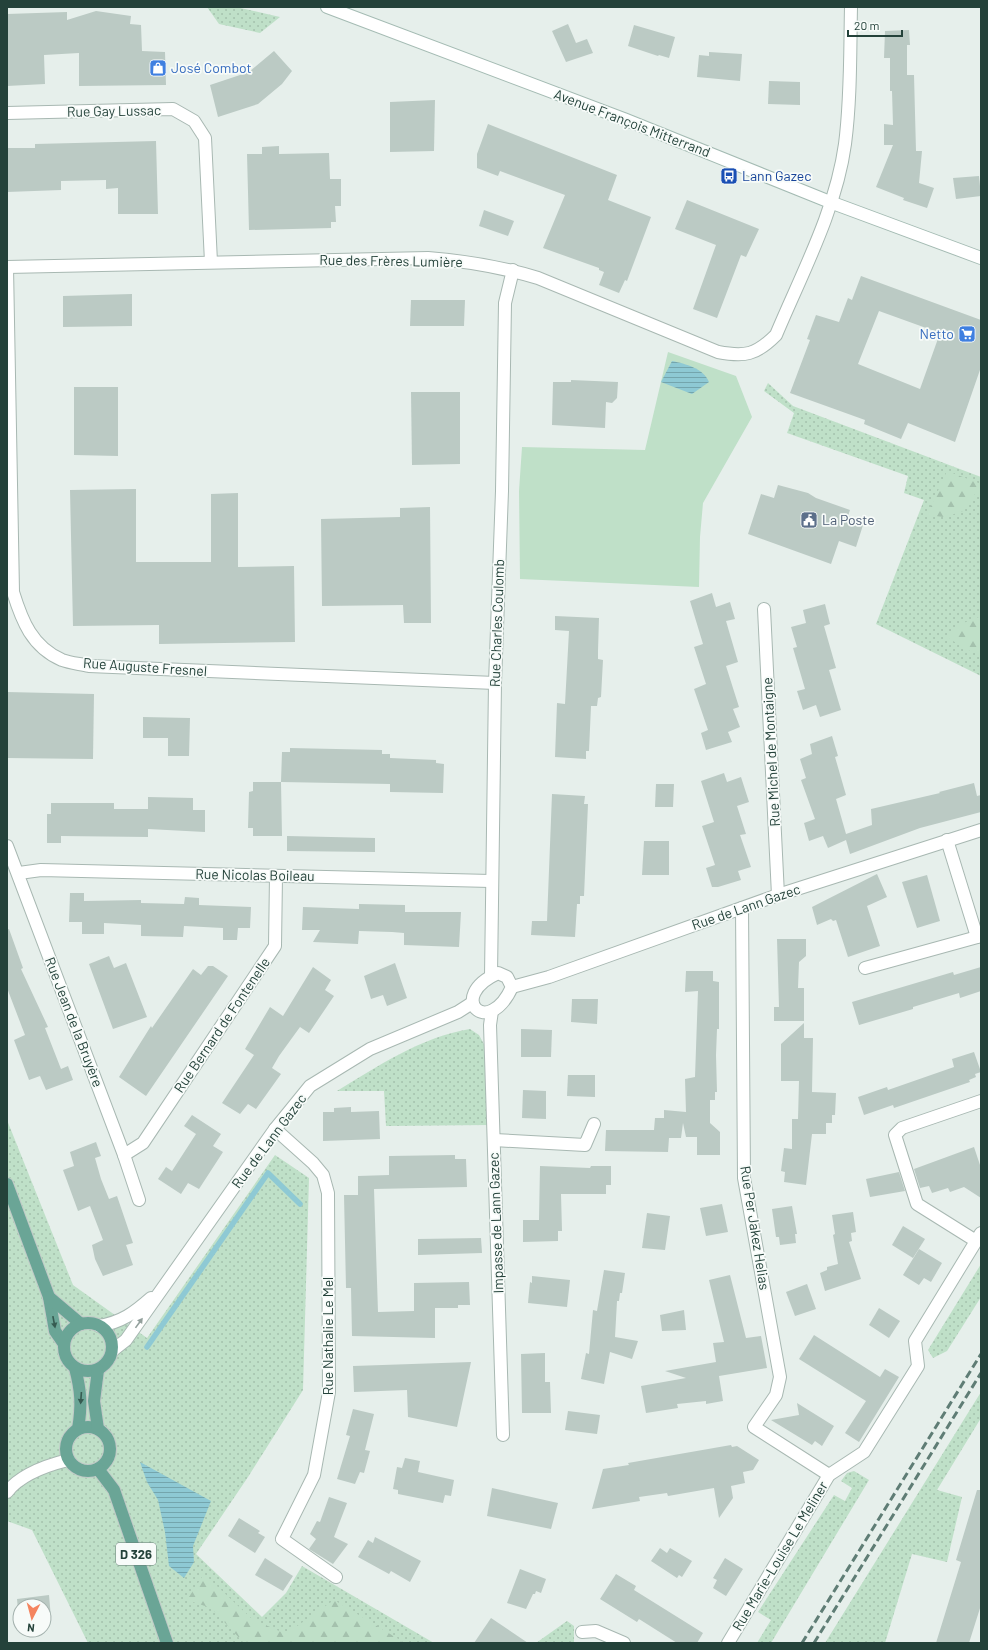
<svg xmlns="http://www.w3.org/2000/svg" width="988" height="1650" viewBox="0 0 988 1650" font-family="Barlow,sans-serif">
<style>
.grass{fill:url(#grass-dots)}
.forest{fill:url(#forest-firs)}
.park{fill:#bfe0c8}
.water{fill:url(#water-rules)}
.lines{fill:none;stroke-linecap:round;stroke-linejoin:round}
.stream{stroke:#8ec9d4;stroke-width:5.5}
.building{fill:#bbcac4;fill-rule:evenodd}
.minor-casing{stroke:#a8b8b2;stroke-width:14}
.secondary-casing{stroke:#a4bbb3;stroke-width:14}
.primary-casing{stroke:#c2cac8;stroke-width:14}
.minor{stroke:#fff;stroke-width:12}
.secondary{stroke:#fff;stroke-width:12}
.primary{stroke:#6aa596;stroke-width:12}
.rail{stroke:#5f7d75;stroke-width:3;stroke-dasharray:8 4;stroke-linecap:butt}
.oneway{fill:#365b51}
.oneway2{fill:#92a09c}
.labels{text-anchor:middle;stroke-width:3.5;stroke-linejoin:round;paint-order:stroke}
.shield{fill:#f7fbf9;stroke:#637a73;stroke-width:1}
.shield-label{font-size:13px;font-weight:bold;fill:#24423a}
.shop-label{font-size:14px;fill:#366cbe;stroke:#f7fbf9;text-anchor:start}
.street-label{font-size:14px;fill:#24423a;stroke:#f7fbf9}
.transit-label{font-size:14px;fill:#164399;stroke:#f7fbf9;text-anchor:start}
.service-label{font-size:14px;fill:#4e5e75;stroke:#f7fbf9;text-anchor:start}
</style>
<defs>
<pattern id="grass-dots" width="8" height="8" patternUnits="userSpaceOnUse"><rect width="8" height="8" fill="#bfe0c8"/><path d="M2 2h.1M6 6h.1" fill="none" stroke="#a4c1ad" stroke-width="1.8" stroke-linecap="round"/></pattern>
<pattern id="forest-firs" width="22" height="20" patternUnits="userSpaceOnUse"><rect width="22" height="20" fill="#bfe0c8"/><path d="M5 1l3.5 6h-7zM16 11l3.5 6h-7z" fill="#a4c1ad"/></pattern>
<pattern id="water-rules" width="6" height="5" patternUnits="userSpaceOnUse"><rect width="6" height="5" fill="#8ec9d4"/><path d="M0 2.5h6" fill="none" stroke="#74a5ad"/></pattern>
</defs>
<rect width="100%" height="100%" fill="#e6efeb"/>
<g class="grass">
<polygon points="207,7 236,7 280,17 260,33 219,24"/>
<polygon points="768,383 793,406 981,477 981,676 876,624 924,500 904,493 908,476 787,433 794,413 764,391"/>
<path d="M470,1029l9,6 6,11 3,79 -102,1 -2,-35h-47c41,-25 84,-54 133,-62z"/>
<polygon points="7,1120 73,1285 147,1338 275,1155 309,1178 303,1390 248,1477 196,1554 262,1617 286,1593 302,1566 434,1643 88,1643 32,1530 7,1521"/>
<polygon points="981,1264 981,1297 947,1351 933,1358 928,1350"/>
<polygon points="981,1392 981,1418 937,1490 962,1497 947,1562 912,1554 885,1643 825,1643"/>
<polygon points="854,1471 869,1480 771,1643 757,1643 771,1620 758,1612 834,1495 845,1501 852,1488 841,1481 847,1473"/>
<polygon points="567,1621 574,1626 574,1643 536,1643"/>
</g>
<g class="forest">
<polygon points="947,471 981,484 981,497 975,494 964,511 944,517 927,515"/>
<polygon points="981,612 981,655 970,651 948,638 958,625 979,617"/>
<polygon points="204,1574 252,1619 286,1634 334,1600 405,1643 244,1643 211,1608 187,1600"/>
</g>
<polygon class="park" points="668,352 736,376 752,417 703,503 700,537 699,587 520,579 519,491 522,447 645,450"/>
<g class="water">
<path d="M672,361c14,3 31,7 37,21l-17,12 -31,-12z"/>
<polygon points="140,1462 211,1501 193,1546 194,1562 184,1578 169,1566 165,1532 158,1500 147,1482"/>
</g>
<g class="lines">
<polyline class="stream" points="147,1347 268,1173 300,1204"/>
</g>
<g class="building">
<polygon points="96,11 131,16 130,24 141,25 142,51 165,52 166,85 79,86 79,53 44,55 45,84 7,86 7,14 67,12 67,20"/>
<polygon points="568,24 576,43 587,39 593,53 566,62 552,31"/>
<polygon points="634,25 675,37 669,58 659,55 658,56 628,46"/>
<polygon points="909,30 910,45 907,45 907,75 914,75 916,151 922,151 919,183 934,188 927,208 903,200 904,198 876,187 893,145 884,145 884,124 893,125 892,91 890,91 890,58 884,58 885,31"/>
<polygon points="274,51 292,71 282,84 258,104 218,117 210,85 249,72"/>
<polygon points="709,52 742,54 740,81 697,77 699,55 709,56"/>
<polygon points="769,81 800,82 800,105 768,104"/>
<polygon points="435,100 434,151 390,152 390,102"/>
<polygon points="488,124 617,175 608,200 651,217 627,281 625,280 619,293 599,285 604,272 599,270 599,268 543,248 565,195 500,171 498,176 477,168 477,154"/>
<polygon points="156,141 158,214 118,214 118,188 106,189 106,180 61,181 61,190 7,192 7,148 35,148 35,144"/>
<polygon points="279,146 279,154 329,153 330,179 341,179 341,206 335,206 336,222 331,222 331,228 249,230 247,154 262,154 262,147"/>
<polygon points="979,176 981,196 956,199 953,178"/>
<polygon points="687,200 759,229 746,257 741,255 717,318 693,309 716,245 675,229"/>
<polygon points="484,210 514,221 508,236 479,226"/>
<path d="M861,276l120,44v47l-26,75 -47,-19 -7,16 -37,-15 1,-4 -75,-27 20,-53 -3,-1 9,-24 23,7 9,-24 4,2zM879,311l61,22 -20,56 -62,-25z"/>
<polygon points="132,294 132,326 63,327 63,296"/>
<polygon points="411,300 465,300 464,326 410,326"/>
<polygon points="571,380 618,382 617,398 612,403 606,402 605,428 552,425 553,382 571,382"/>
<polygon points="74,387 118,387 118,456 74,455"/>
<polygon points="411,392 460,392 460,464 412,465"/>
<polygon points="778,485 808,493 816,498 850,510 848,516 864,522 856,547 839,541 831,564 748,534 761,494 774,498"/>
<polygon points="136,489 136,562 211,562 211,494 238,493 238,567 294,566 295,642 159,644 159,625 73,626 70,490"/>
<polygon points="430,507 431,623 404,623 403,605 322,606 321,519 400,517 400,508"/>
<polygon points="712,593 716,607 730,602 735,619 726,621 738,662 726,666 739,707 733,709 740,727 728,732 732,742 706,750 701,733 708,730 694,689 706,684 694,647 703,644 690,601"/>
<polygon points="825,604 830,624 824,626 836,668 829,670 841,710 820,717 816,705 803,710 797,691 805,689 793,648 797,647 791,627 806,623 803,610"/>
<polygon points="555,616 599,618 598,651 598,659 603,660 601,697 598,698 597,706 591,706 589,751 586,751 586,759 555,757 557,703 565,704 569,631 555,630"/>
<polygon points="7,692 94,694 93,759 7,758"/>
<polygon points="143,717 190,718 189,756 168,756 168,738 143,738"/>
<polygon points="832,736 838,756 835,757 846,795 836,799 846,834 872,825 871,809 940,793 939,792 974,783 977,796 981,795 981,812 920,828 850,854 846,840 828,848 823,836 809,841 804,823 815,819 801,780 806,778 800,759 812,754 810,744"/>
<polygon points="290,748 382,750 382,754 390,754 390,758 436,760 436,763 444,764 443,793 390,792 390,784 281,782 282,836 253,836 253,828 248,828 249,792 253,791 253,782 281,782 282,752 290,752"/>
<polygon points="724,773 727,782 741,777 749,802 737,806 746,834 740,835 751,867 738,871 741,880 718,887 712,887 706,868 715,865 702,826 714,822 701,781"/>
<polygon points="656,784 674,784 673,807 655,807"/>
<polygon points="552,794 585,796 584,804 588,804 584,896 580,896 580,904 577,904 575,937 531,935 532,921 547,921"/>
<polygon points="148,797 193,798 193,810 205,810 205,832 148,829 148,837 61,836 61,843 47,843 47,814 51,814 51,803 114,803 114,809 148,809"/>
<polygon points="287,836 375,838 375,852 287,851"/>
<polygon points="644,841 669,841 669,875 642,875"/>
<polygon points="877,874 887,897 867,906 880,946 848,957 836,920 833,921 831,919 817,925 812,907"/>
<polygon points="927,875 940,921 917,928 902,882"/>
<polygon points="70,893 84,893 84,901 141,900 141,903 184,904 185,897 199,898 199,905 251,907 250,928 238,928 237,940 223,940 223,928 184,926 183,937 141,936 141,925 104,923 104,934 82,934 82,922 69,922"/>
<polygon points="359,904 405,905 405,912 461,912 459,947 404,945 404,933 392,932 359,931 358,944 313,942 320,930 302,930 303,907 359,909"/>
<polygon points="9,929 23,968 21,969 48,1027 45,1028 61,1069 68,1066 73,1080 46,1090 40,1076 29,1080 14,1040 25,1035 7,988 7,930"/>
<polygon points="777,939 806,939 806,956 799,962 798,988 804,988 804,1021 774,1021 774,1007 779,1007"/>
<polygon points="109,956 114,968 126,963 147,1017 113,1029 89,964"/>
<polygon points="395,963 407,998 387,1006 383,995 371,999 364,976"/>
<polygon points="208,966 213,966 228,976 146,1096 119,1077 151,1026 152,1028 193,969 201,975"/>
<polygon points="313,967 331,980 325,990 334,996 309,1033 300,1027 279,1056 272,1068 281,1074 256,1109 248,1104 240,1114 222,1103 254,1055 245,1049 270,1007 283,1016"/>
<polygon points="981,967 981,991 960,998 959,993 913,1007 913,1009 859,1025 852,1002 953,972 954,975"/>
<polygon points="686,971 713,971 713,981 719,982 719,1029 717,1029 716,1055 717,1092 715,1092 715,1100 710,1100 710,1123 720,1132 720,1155 697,1155 697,1137 686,1137 683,1123 681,1138 669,1138 668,1152 605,1151 606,1130 654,1130 655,1118 664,1118 664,1110 686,1112 685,1079 695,1077 698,991 685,992"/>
<polygon points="572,999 598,999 597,1024 571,1022"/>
<polygon points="804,1023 804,1038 813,1038 812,1092 836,1093 835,1115 832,1115 832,1123 826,1123 826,1134 812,1134 806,1185 784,1182 785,1172 781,1171 784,1148 792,1149 792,1119 798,1119 799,1081 781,1081 781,1044"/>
<polygon points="521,1029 552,1030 551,1057 521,1057"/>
<polygon points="974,1052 981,1072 975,1074 976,1077 969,1080 970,1082 894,1108 893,1105 864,1115 858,1097 887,1087 888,1090 954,1067 952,1059"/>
<polygon points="568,1075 595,1075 595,1097 567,1096"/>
<polygon points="523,1090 546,1091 546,1119 522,1118"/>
<polygon points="351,1107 351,1112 379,1111 380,1139 323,1141 323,1112 334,1112 334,1108"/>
<polygon points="192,1115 221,1134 213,1146 223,1152 199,1189 188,1183 181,1194 158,1179 166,1167 172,1171 196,1134 184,1126"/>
<polygon points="96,1142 101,1156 95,1158 101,1179 109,1199 117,1196 133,1243 126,1245 133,1265 103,1276 95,1259 92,1245 103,1240 90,1206 78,1211 63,1170 74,1166 70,1152"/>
<polygon points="974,1147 981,1168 981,1198 964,1187 950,1192 948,1188 932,1193 929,1186 920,1188 914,1169"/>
<polygon points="455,1155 455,1159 466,1159 467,1187 374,1189 378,1312 414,1311 414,1283 469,1282 470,1305 458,1305 458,1308 435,1308 435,1338 352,1336 351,1288 346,1288 344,1195 358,1195 358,1176 389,1175 389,1156"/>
<polygon points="540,1166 590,1168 591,1166 611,1166 611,1185 606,1185 606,1194 561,1194 562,1231 558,1231 558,1241 523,1242 523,1220 539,1220"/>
<polygon points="899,1172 905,1191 870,1197 866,1179"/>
<polygon points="722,1204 728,1232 706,1236 700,1208"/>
<polygon points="792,1206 797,1234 795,1234 796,1243 780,1245 779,1237 776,1237 772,1209"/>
<polygon points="853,1212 856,1232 851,1233 852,1241 849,1242 861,1279 825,1291 820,1273 827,1270 827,1267 838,1264 833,1235 835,1234 832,1215"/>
<polygon points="647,1213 670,1216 665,1250 642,1248"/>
<polygon points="903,1226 925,1239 913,1258 892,1245"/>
<polygon points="481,1238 482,1253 418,1255 418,1239"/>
<polygon points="919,1249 942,1263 931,1282 924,1278 919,1285 903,1275"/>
<polygon points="604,1270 625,1273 622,1293 620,1293 619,1301 617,1301 615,1337 638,1341 632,1359 610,1352 604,1384 581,1379 586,1353 589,1354 593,1310 597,1311"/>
<polygon points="730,1275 746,1338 761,1336 767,1368 719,1376 723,1401 706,1404 706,1401 677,1404 678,1408 646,1413 641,1386 686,1378 665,1371 716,1362 713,1343 724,1342 709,1280"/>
<polygon points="532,1276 570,1280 567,1307 528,1303 530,1282 532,1283"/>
<polygon points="807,1284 816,1309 795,1316 786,1292"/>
<polygon points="879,1308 900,1321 889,1338 869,1325"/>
<polygon points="684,1310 686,1330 662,1331 660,1315"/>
<polygon points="814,1335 880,1377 885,1369 899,1377 859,1442 845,1433 866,1401 799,1359"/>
<polygon points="545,1353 545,1382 550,1382 551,1413 522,1413 521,1354"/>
<polygon points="471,1362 457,1427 408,1417 407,1390 354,1392 353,1366"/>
<polygon points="797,1403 834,1426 822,1446 815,1441 812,1445 771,1420 799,1415"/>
<polygon points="353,1409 374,1414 365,1450 370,1451 364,1473 360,1472 355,1484 337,1479 350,1436 346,1435"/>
<polygon points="568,1411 600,1415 597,1434 565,1430"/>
<polygon points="731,1445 732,1447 737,1446 759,1460 753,1470 743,1472 745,1483 731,1486 733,1498 719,1518 714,1488 668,1496 667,1493 639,1497 640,1501 592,1509 603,1469 629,1465 628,1463"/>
<polygon points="405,1458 420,1461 418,1472 454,1480 451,1496 445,1495 443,1503 398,1494 398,1490 393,1489 397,1467 402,1468"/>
<polygon points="492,1488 558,1503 551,1529 487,1516"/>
<polygon points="977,1490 981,1490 981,1605 969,1643 936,1643 961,1562 956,1560"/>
<polygon points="329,1497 347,1503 334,1537 348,1544 333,1564 309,1549 316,1539 310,1534 317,1521 320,1522"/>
<polygon points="239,1518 260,1531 258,1533 265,1537 255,1553 228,1536"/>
<polygon points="375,1537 421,1561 410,1582 391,1571 389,1574 358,1557 368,1540 373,1543"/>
<polygon points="660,1548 667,1553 670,1548 692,1561 682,1577 679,1575 677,1578 651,1561"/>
<polygon points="265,1558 293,1576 283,1591 255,1575"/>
<polygon points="725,1558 743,1569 726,1596 713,1588 717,1580 713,1578"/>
<polygon points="520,1569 546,1579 541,1593 536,1591 535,1594 533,1594 526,1609 507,1603"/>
<polygon points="616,1574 636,1586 634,1590 703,1633 697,1643 677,1643 639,1619 637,1622 600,1599"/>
<polygon points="49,1595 51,1618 44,1619 44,1606 20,1606 19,1621 17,1599"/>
<polygon points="491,1618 528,1643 474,1643"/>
</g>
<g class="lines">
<g class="minor-casing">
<g id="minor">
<polyline points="7,113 173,109 194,121 205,138 211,262"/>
<path d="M7,267l421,-9c38,3 74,9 110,20l180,74c27,5 38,3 58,-17 26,-62 60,-125 69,-191 6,-46 5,-92 6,-137"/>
<path d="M7,267l6,325c9,29 19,55 49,68 8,3 19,4 27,6l406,17"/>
<polyline points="764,609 778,895"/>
<polyline points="947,840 977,937"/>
<polyline points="7,846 124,1155 139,1200"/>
<polyline points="19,873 41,870 491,881"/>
<polyline points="742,908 744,1178 780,1377 776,1395 754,1427 829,1475"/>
<polyline points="865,968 981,936"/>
<path d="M498,973l9,4 5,10c-24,53 -67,10 -14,-14z"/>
<polyline points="491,976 495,683 502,491 505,303 513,270"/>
<polyline points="512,987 549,977 778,895 981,830"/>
<polyline points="492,1011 490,1025 503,1435"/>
<polyline points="275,1129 313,1163 323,1175 328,1193 329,1392 314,1475 282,1539 336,1577"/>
<polyline points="494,1140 585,1145 594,1124"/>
<polyline points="124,1155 143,1143 275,946 276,876"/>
<polyline points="976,1241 917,1204 895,1135 902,1128 981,1101"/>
<path d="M99,1326c23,-4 35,-13 52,-28"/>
<polyline points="112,1351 126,1340 275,1129 310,1086 370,1049 458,1012 472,1003"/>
<path d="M7,1492c13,-17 41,-27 61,-32"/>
<polyline points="582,1632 596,1631 624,1643"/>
<polyline points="728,1643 829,1475 864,1452 918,1366 915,1341 981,1233"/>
</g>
</g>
<g class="secondary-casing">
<polyline id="secondary" points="327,7 624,119 830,202 981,258"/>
</g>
<g class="primary-casing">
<g id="primary">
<polyline points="7,1184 49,1297 55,1331 64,1344"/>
<polyline points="49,1297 81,1324"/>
<circle cx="88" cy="1347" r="24"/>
<path d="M75,1368c6,23 7,37 3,61"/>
<circle cx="88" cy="1449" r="22"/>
<polyline points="98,1429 94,1401 98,1370"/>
<polyline points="98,1469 114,1490 167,1643"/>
</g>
</g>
<use href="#minor" class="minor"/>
<use href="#secondary" class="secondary"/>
<use href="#primary" class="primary"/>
<g class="rail">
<polyline points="802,1643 981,1354"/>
<polyline points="814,1643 981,1373"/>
</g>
</g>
<defs><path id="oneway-solid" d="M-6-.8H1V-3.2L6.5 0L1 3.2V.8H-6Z"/></defs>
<g class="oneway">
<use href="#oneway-solid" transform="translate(54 1322) rotate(79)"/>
<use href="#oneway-solid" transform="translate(81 1398) rotate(94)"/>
</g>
<use class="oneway2" href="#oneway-solid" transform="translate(139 1323) rotate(-54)"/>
<defs>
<g id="shop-square" transform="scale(0.9)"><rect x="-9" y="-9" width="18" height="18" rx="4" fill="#3f7fe0" stroke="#f7fbf9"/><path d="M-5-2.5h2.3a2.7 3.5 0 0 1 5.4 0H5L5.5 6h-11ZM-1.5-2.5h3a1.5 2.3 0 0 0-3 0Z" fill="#fff"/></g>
<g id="bus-square" transform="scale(0.9)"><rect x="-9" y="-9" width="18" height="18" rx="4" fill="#1a4fb4" stroke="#f7fbf9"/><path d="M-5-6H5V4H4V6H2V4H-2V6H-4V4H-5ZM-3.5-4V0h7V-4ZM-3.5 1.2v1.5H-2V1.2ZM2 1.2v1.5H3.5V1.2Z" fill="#fff"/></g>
<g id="supermarket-square" transform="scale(0.9)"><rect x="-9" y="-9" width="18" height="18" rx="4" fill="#3f7fe0" stroke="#f7fbf9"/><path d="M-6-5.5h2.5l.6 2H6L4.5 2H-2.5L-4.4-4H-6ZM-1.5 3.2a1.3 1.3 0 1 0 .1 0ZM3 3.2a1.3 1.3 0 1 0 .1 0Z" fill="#fff"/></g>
<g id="civic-square" transform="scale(0.9)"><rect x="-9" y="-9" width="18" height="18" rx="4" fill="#5c6f8a" stroke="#f7fbf9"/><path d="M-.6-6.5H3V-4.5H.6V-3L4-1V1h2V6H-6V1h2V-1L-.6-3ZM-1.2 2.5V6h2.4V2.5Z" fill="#fff"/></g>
</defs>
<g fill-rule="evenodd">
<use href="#shop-square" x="158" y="68"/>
<use href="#bus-square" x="729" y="176"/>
<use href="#supermarket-square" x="967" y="334"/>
<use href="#civic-square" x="809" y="520"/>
</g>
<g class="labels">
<rect class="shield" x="116" y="1543" width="40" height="22" rx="3"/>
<g class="shield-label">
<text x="136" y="1559">D 326</text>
</g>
<g class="shop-label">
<text x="171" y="73">José Combot</text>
<text x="954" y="339" text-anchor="end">Netto</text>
</g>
<g class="street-label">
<text transform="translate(114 111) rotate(-1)" y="5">Rue Gay Lussac</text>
<text transform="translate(632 123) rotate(21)" y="5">Avenue François Mitterrand</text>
<text transform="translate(391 261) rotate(1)" y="5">Rue des Frères Lumière</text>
<text transform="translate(497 623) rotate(-88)" y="5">Rue Charles Coulomb</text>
<text transform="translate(145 667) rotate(4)" y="5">Rue Auguste Fresnel</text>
<text transform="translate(771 752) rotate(-93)" y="5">Rue Michel de Montaigne</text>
<text transform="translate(255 875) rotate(1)" y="5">Rue Nicolas Boileau</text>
<text transform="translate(746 907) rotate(-19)" y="5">Rue de Lann Gazec</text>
<text transform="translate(74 1022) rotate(69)" y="5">Rue Jean de la Bruyère</text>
<text transform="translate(222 1025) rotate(-56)" y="5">Rue Bernard de Fontenelle</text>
<text transform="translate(269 1141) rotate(-53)" y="5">Rue de Lann Gazec</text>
<text transform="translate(496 1223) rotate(-92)" y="5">Impasse de Lann Gazec</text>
<text transform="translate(755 1228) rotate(81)" y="5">Rue Per Jakez Helias</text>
<text transform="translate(328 1336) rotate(-90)" y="5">Rue Nathalie Le Mel</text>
<text transform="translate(780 1556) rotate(-59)" y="5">Rue Marie-Louise Le Meliner</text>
</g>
<g class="transit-label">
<text x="742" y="181">Lann Gazec</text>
</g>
<g class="service-label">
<text x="822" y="525">La Poste</text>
</g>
</g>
<rect width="988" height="1650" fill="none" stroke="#24423a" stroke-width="16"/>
<g transform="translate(32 1618) rotate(186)"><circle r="19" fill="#f7fbf9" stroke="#a3b1ad"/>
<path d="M0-3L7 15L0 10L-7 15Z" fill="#f4845f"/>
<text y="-6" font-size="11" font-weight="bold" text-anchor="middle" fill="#24423a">N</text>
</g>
<path d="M848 30v6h54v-6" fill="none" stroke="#24423a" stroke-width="2"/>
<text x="854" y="30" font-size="12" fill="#24423a" stroke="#f7fbf9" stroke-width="3" paint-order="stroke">20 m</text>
</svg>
